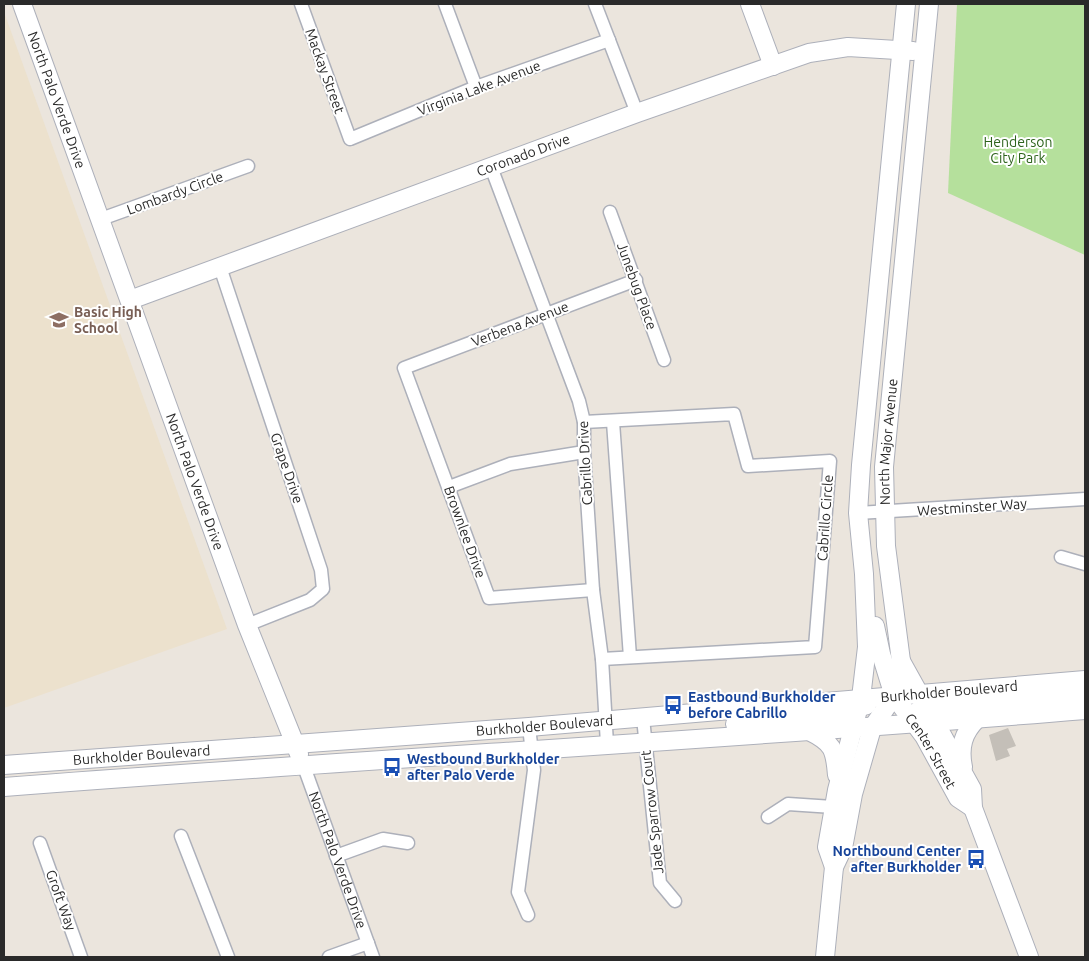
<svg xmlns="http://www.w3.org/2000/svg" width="1089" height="961" viewBox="0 0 1089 961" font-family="Ubuntu,sans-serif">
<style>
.education{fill:#ece1cd}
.green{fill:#b5e09c}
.building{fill:#c4bfb8}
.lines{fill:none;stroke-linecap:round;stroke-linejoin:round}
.street-casing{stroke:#adb0ba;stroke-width:15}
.secondary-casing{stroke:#adb0ba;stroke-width:20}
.street{stroke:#fff;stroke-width:12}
.secondary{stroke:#fff;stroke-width:18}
.labels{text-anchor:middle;stroke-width:4;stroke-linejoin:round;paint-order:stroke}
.street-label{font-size:14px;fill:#2a2a2a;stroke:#fff}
.park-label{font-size:14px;fill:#2e641d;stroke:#fff}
.education-label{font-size:14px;font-weight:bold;fill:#785e54;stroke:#fff;text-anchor:start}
.transit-label{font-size:14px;font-weight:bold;fill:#164399;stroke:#fff;text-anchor:start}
</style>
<rect width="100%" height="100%" fill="#ebe5dd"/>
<polygon class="education" points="4,12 227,629 4,708"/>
<polygon class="green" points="957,4 1085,4 1085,255 948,193"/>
<polygon class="building" points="1008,728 1016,746 1007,749 1010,756 996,761 989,735"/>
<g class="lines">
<g class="street-casing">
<g id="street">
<polyline points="301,4 350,139 476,87 609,40"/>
<polyline points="445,4 476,87"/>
<polyline points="595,4 637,113"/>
<polyline points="491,167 579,401 584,422 584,452 593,590 602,659 607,744"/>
<polyline points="610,212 664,360"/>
<polyline points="101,219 248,166"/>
<polyline points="220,267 321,570 323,589 310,600 247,625"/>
<polyline points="584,422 734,414 748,466 830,461 815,647 602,659"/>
<polyline points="613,422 630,657"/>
<polyline points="449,487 510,464 584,452"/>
<polyline points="858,513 1085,499"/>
<polyline points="1061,557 1085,564"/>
<polyline points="593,590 489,598 404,368 636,280"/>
<polyline points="643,718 660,883 675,901"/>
<path id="s1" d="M303,764l70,193"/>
<polyline points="768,817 788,804 833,807"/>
<polyline points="181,836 228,957"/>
<polyline points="40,843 81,957"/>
<polyline points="336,856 383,839 408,843"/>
<polyline points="528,915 518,892 534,770 529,727"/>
<polyline points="329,957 368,943"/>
</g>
</g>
<g class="secondary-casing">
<g id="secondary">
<path id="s2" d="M22,4l225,621 52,129"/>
<polyline points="750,4 773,66"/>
<path id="s3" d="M130,300l507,-187 172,-60 39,-6 65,4"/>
<path id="s4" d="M875,626l6,28 13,42 30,40 34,62 15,10"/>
<polyline points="901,661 972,789 973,808 1029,957"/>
<polyline points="919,710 1085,693"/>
<polyline points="735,724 829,716 867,705"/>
<path d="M809,731c24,12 26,18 28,44"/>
<path id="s5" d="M4,765l525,-38 556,-47"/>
<path d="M963,767c-4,-20 0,-34 14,-48"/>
<path d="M4,787c360,-28 721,-47 1081,-77"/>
<polyline points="834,867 827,847 837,790 861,698 867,647 864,574 858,513 861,465 906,4"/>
<path id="s6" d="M825,957l9,-90 9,-19 10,-54 19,-66 22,-32 7,-35 -15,-115 -2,-79 45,-463"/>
</g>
</g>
<use href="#street" class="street"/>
<use href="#secondary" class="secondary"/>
</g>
<defs>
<g id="school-bare" transform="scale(1.5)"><path d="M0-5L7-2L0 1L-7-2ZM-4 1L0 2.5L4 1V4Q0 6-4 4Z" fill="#8d6e63" stroke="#fff" stroke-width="2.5" paint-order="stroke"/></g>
<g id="bus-bare" transform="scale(1.5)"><path d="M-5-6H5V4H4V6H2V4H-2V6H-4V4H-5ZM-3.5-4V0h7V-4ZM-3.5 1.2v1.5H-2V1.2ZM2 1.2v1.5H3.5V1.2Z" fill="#1a4fb4" stroke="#fff" stroke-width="2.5" paint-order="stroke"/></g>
</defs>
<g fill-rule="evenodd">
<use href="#school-bare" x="59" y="320"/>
<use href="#bus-bare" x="673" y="705"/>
<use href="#bus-bare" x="392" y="767"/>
<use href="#bus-bare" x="976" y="859"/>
</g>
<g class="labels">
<g class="street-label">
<text transform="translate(325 71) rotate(70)" y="5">Mackay Street</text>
<text transform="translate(479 88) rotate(-21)" y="5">Virginia Lake Avenue</text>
<text dy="5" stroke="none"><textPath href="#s2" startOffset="102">North Palo Verde Drive</textPath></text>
<text dy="5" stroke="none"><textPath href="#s3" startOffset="419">Coronado Drive</textPath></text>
<text transform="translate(175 193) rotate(-20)" y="5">Lombardy Circle</text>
<text transform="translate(637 286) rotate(70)" y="5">Junebug Place</text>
<text transform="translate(520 324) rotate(-21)" y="5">Verbena Avenue</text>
<text dy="5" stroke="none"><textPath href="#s6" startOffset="530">North Major Avenue</textPath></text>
<text transform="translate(585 463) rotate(-93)" y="5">Cabrillo Drive</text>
<text transform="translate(287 468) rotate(71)" y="5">Grape Drive</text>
<text dy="5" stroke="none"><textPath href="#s2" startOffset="508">North Palo Verde Drive</textPath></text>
<text transform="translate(972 507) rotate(-4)" y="5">Westminster Way</text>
<text transform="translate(825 518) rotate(-86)" y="5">Cabrillo Circle</text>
<text transform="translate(465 532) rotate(70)" y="5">Brownlee Drive</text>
<text dy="5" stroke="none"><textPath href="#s5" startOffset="948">Burkholder Boulevard</textPath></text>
<text dy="5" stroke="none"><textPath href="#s5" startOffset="542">Burkholder Boulevard</textPath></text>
<text dy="5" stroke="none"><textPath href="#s4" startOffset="139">Center Street</textPath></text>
<text dy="5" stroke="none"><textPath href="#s5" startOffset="138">Burkholder Boulevard</textPath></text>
<text transform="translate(652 812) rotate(-96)" y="5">Jade Sparrow Court</text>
<text dy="5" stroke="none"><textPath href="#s1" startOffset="102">North Palo Verde Drive</textPath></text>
<text transform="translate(61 900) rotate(70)" y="5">Groft Way</text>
</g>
<g class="park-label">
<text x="1018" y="147">Henderson<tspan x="1018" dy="16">City Park</tspan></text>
</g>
<g class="education-label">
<text x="74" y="317">Basic High<tspan x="74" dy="16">School</tspan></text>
</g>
<g class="transit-label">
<text x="688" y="702">Eastbound Burkholder<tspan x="688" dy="16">before Cabrillo</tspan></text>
<text x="407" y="764">Westbound Burkholder<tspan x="407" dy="16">after Palo Verde</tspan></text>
<text x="961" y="856" text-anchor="end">Northbound Center<tspan x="961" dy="16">after Burkholder</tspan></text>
</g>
</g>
<rect width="1089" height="961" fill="none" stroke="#2a2a2a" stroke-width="10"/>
</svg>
